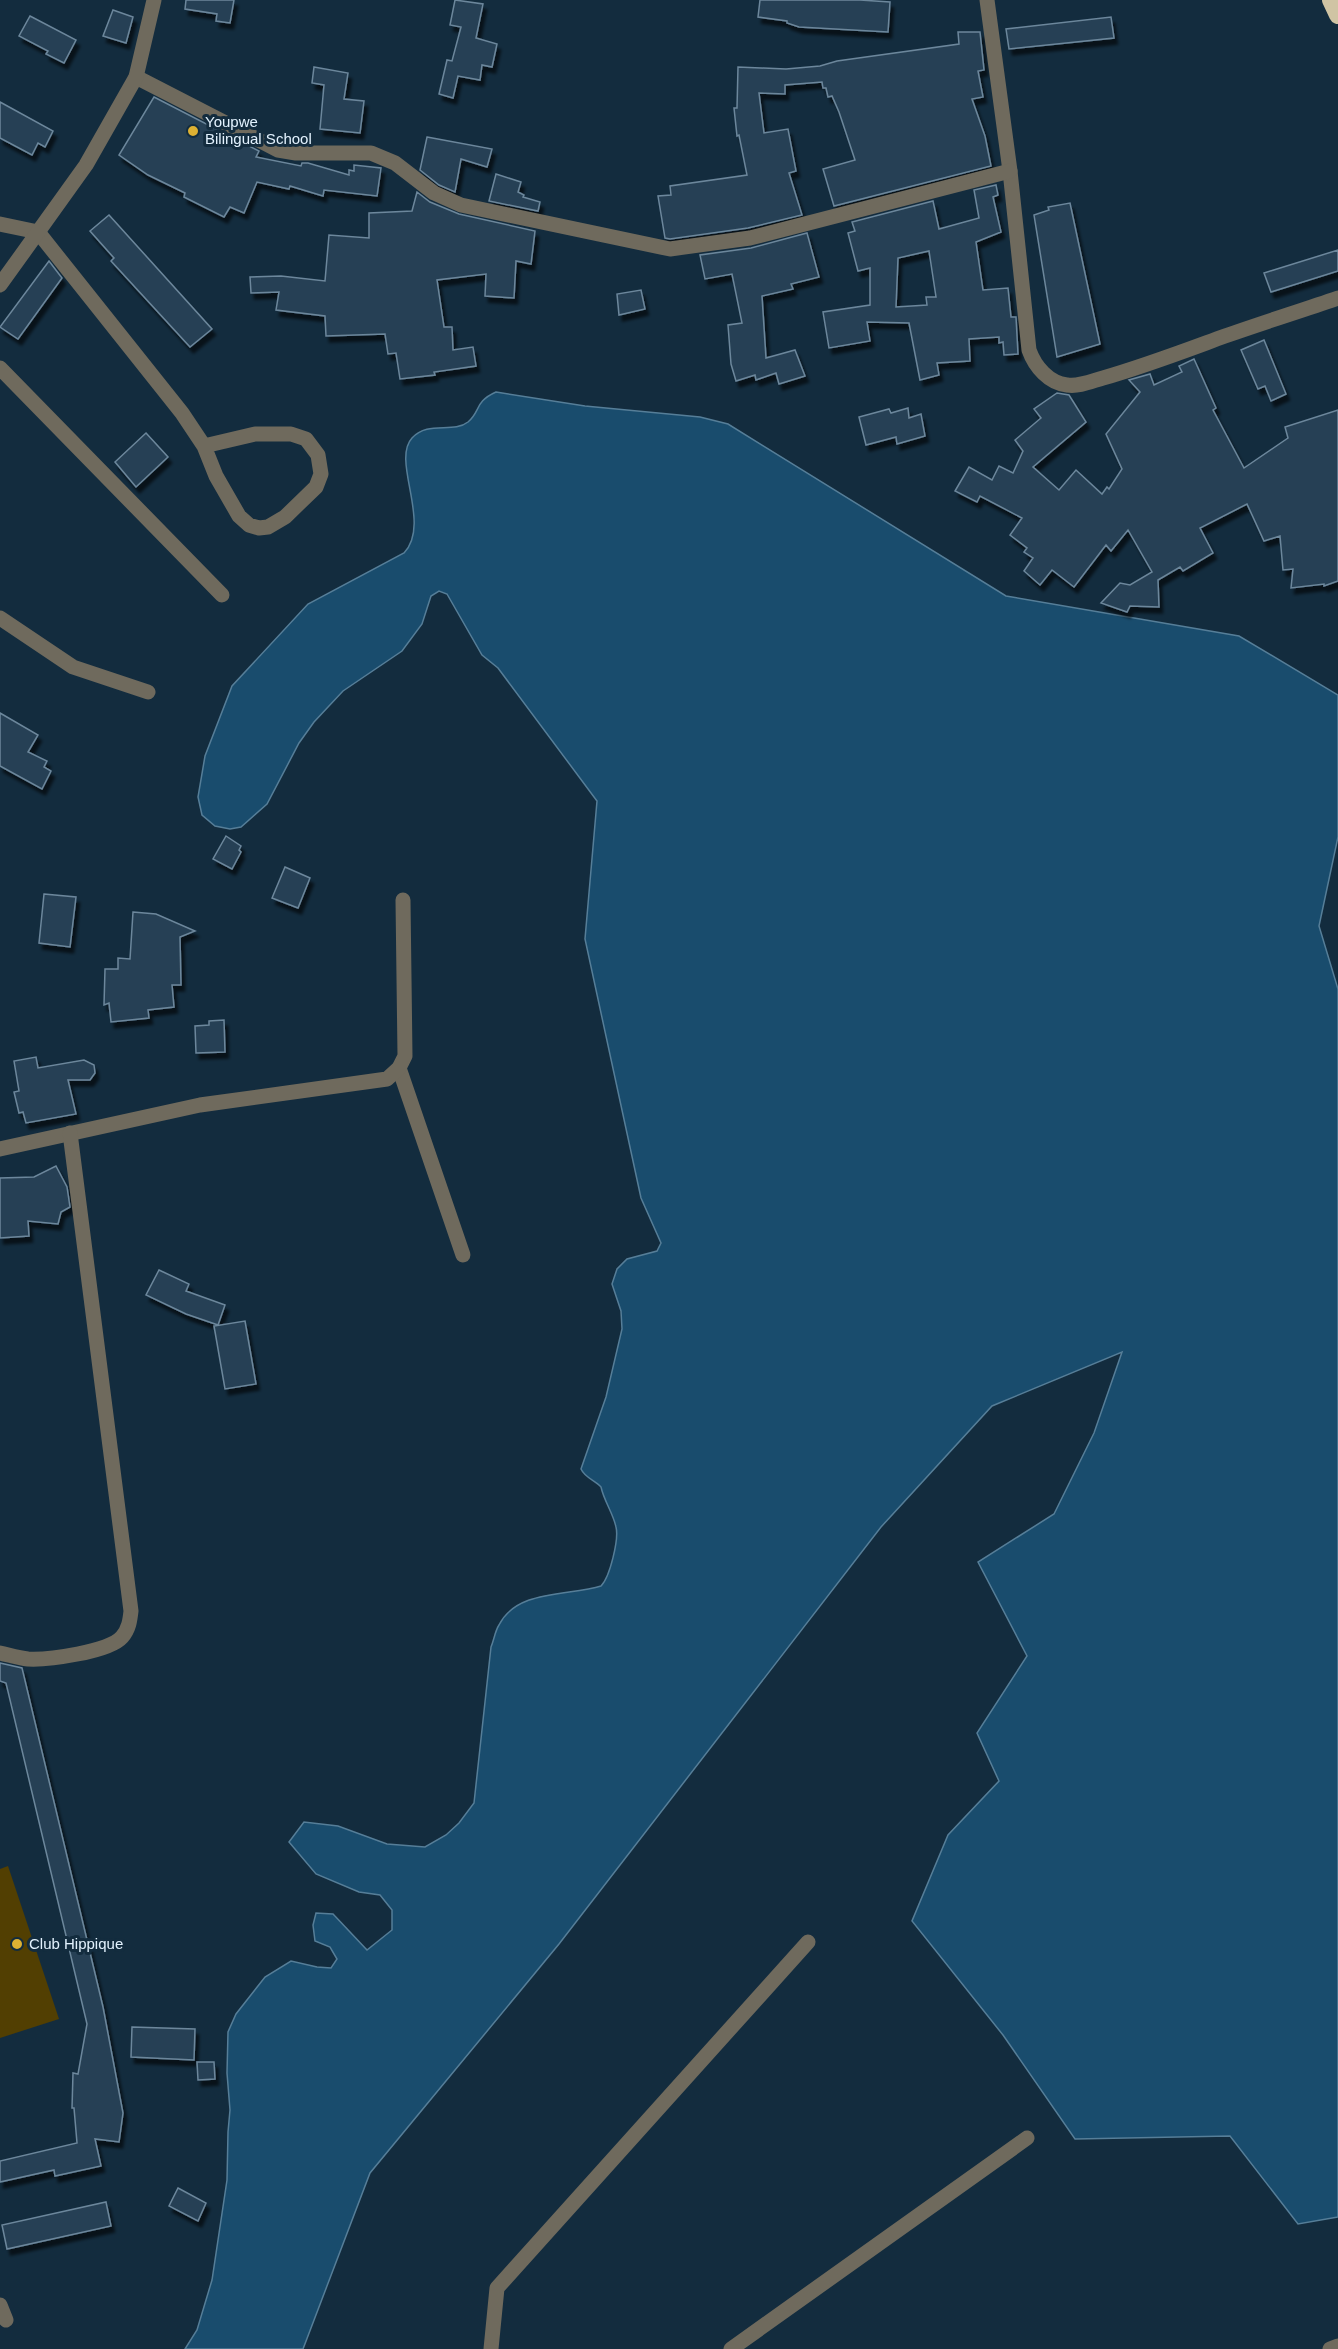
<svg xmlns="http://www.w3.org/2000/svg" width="1338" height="2349" viewBox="0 0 1338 2349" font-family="Arial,sans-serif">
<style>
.green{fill:#523f02}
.water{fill:#194c6d;stroke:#567e98;stroke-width:1.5}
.building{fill:#284154;stroke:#6c879c;stroke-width:1.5;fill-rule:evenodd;filter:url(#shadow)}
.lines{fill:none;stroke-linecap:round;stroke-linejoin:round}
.street{stroke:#6f6a5d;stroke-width:15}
.highway{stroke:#d0c4a4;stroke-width:18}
.poi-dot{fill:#ddb133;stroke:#132c3e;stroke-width:2}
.labels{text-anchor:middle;stroke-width:6;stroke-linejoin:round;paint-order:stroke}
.poi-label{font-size:15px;fill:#e3f2fe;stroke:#132c3e;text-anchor:start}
</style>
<defs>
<filter id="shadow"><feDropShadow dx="3.5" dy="6" stdDeviation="1.5" flood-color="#0009"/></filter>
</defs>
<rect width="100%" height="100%" fill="#132c3e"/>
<polygon class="green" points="8,1866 59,2019 0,2038 0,1869"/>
<path class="water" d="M496,392l89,14 115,11 28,7 278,172 233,40 99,59v142l-19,89 19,63v1228l-40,7 -68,-88 -155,3 -72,-104 -91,-114 36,-86 51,-54 -22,-48 50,-77 -49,-94 76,-48 40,-81 28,-81 -130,54 -111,121 -322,417 -189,229 -67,176h-118l12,-19 15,-50 15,-100 1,-48 2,-22 -3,-37 1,-41 8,-18 29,-37 26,-16 26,6 14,1 6,-9 -7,-12 -15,-6 -2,-16 3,-12 17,1 34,36 25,-20v-20l-12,-15 -21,-3 -43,-18 -27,-32 15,-20 34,4 49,18 38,3 21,-12 13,-12 15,-20 17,-156c3,-7 4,-16 8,-22 18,-36 70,-29 102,-39 9,-9 18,-47 15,-59 -3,-14 -12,-26 -15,-40 -6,-7 -16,-9 -20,-18l25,-72 16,-68 -1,-18 -9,-27 5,-15 10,-10 30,-8 4,-8 -20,-45 -56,-259 12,-138 -99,-133 -16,-13 -35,-61 -8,-3 -8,5 -9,28 -20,27 -59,40 -29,31 -15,21 -32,61 -26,23 -11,2 -15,-3 -13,-11 -4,-18 7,-41 27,-70 76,-82 96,-51c28,-30 -13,-92 8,-115 16,-18 41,-4 56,-16 13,-11 6,-20 28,-30z"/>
<g class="building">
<polygon points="186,0 234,0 230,23 216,21 217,14 185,9"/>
<polygon points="455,0 483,4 476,38 497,44 492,67 482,65 480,80 458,76 453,98 439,94 447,60 452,61 461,27 450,25"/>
<polygon points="760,0 860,0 890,2 888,32 799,27 787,23 787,21 758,17"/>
<polygon points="113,10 133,17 126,43 103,36"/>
<polygon points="30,16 76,40 64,63 46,54 48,51 19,36"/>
<polygon points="1111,17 1114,38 1009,49 1006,29"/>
<polygon points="958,32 980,32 984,70 978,71 983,97 972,99 985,136 991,166 834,206 823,169 855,160 839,112 832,96 828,97 826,88 823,88 822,82 785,85 785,94 759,93 764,133 788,129 796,171 789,173 802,215 748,228 670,239 665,238 658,196 671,195 670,186 747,175 739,135 737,136 734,108 737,108 738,67 786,69 820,66 837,61 959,44"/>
<polygon points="314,67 348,73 344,99 364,101 360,133 320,129 324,85 312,83"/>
<polygon points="154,97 259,151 256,157 301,166 302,163 308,163 349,175 349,170 354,171 354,165 381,168 377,196 324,190 323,196 290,186 289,189 257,182 244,213 230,207 224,217 184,197 185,193 148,175 119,155"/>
<polygon points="0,102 53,131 45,147 38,143 32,155 0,138"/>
<polygon points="427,137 492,149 487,167 461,159 455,192 439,185 420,170"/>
<polygon points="496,174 521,182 518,192 524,195 523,197 540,202 538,211 489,201"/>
<path d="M996,185l2,10 -5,2 8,35 -25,10 7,48 25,-2 3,29h5l2,37 -14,1 -1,-13 -4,1v-6l-30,2 1,22 -33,2 2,12 -19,5 -11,-57 -42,-1 3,19 -41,7 -6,-36 47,-7v-37l-12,3 -10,-38 7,-2 -3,-9 81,-21 6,28 40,-11 -5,-28zM929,251l7,46h-10l1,8 -31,2 2,-49z"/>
<polygon points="417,192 430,202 459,214 535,231 531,264 516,261 514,298 485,296 486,274 437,280 444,327 452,327 453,350 473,347 476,366 434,372 435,375 400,379 396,353 388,354 385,334 326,336 325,316 276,310 279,292 251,293 250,277 281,276 325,281 329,235 369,238 369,213 412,211"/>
<polygon points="1070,203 1100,344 1057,357 1034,215 1049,210 1048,207"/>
<polygon points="109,215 212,329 190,347 111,261 114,258 90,231"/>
<polygon points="807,233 819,277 791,284 793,289 762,296 766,358 795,350 805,376 779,384 776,373 756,380 755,375 736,381 731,364 728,325 742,323 732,274 705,279 700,255 751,248"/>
<polygon points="1338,250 1338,271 1271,292 1264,273"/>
<polygon points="49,261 62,278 18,339 0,327"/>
<polygon points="641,290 645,309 619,315 617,294"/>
<polygon points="1264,340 1286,394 1271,401 1265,386 1258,389 1241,350"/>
<polygon points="1194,359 1216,408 1213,410 1244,468 1288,438 1285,427 1338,410 1338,581 1324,586 1324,584 1291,588 1293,569 1283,570 1280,536 1264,541 1247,504 1200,528 1213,553 1183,571 1180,567 1158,580 1159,607 1130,606 1127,612 1101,603 1120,583 1130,585 1152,572 1128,530 1111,551 1106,545 1074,587 1052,570 1040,585 1024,571 1033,558 1024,552 1027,548 1010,535 1022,518 980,496 977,502 955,491 969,467 992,480 999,466 1013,473 1023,451 1015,440 1041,418 1034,409 1057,393 1069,395 1086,422 1033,467 1059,490 1076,470 1102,494 1107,487 1109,489 1122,469 1106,434 1140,392 1129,380 1150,374 1154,385 1182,372 1179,366"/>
<polygon points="908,408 909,418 921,414 925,436 897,444 896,437 866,445 859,417 889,409 891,413"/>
<polygon points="146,433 168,457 136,487 115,462"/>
<polygon points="0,713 38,735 28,752 47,761 44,767 51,771 42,789 0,766"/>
<polygon points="226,836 241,846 239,850 241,852 232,869 213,859"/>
<polygon points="285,867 310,878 298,908 272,898"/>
<polygon points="44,894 76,897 70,947 39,943"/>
<polygon points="133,912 156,914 195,931 180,937 181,985 172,985 174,1007 148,1010 149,1018 111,1022 109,1003 104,1005 105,969 118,969 118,958 130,959"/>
<polygon points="224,1020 225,1052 196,1053 195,1026 209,1025 209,1021"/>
<polygon points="36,1057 38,1068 84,1060 94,1065 95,1073 90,1080 68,1080 76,1114 26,1123 23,1112 19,1113 14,1092 19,1091 14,1061"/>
<polygon points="56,1166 67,1187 70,1207 61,1212 58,1224 28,1221 29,1236 0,1238 0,1178 34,1177"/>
<polygon points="159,1270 189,1284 186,1291 225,1305 218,1325 186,1314 146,1295"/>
<polygon points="245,1321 256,1384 225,1389 214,1326"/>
<polygon points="0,1663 22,1668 103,2007 123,2113 119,2142 95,2139 101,2166 55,2176 54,2170 0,2182 0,2161 77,2143 74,2108 72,2108 73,2073 78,2074 87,2024 6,1683 0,1681"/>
<polygon points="132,2027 195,2029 194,2060 131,2057"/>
<polygon points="197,2062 214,2062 215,2079 198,2080"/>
<polygon points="178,2188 206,2203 198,2221 169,2206"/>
<polygon points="106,2202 111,2226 7,2249 2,2225"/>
</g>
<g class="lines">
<g class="street">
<path d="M987,0l23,171 19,179c6,17 20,33 38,35 12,2 25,-4 36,-7 42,-12 81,-27 122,-42 37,-13 75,-25 113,-38"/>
<polyline points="136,77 278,150 296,153 371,153 395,163 434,193 461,205 670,249 750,238 1010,171"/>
<polyline points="0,224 38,232 182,413 204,446 216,476 239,516 249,525 259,528 268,527 285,517 316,487 321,474 318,455 306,439 291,434 255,434 204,446"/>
<polyline points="0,285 86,165 136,77 154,0"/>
<polyline points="0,368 222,595"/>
<polyline points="0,618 73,667 148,692"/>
<polyline points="399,1068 463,1255"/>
<polyline points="0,1149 200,1105 387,1079 399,1068 405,1056 403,900"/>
<path d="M0,1653c9,2 19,5 28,6 20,1 81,-7 94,-22 7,-8 8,-17 9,-26l-61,-478"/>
<polyline points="0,2305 6,2320"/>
<polyline points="491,2349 497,2288 808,1942"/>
<polyline points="731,2349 1027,2138"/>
<polyline points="1330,2349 1338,2346"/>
</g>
<polyline class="highway" points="1331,0 1338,15"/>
</g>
<g class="poi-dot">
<circle cx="193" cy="131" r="6"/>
<circle cx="17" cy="1944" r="6"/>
</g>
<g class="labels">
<g class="poi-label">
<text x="205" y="127">Youpwe<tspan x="205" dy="17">Bilingual School</tspan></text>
<text x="29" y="1949">Club Hippique</text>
</g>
</g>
</svg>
